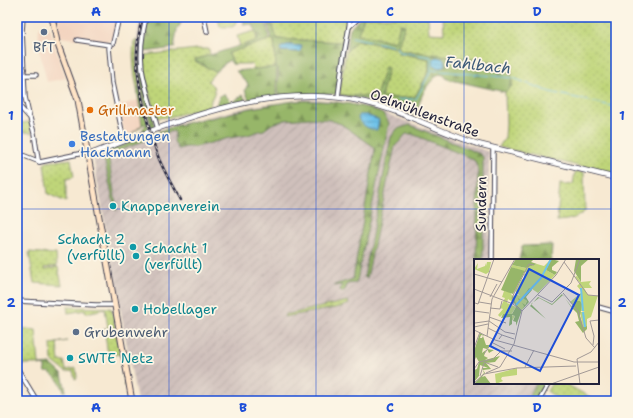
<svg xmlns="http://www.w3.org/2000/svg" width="633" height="418" viewBox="0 0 633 418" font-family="'Shantell Sans',sans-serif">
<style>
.built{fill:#f3d4bf}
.industrial{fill:url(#industrial-furrows)}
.railway{fill:#cfc0bb}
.grass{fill:url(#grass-dots);stroke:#707c5a}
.forest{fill:url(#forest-firs);stroke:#5c6c52;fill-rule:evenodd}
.garden{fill:#bfd579;stroke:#707c5a}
.water{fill:url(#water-rules);stroke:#487293}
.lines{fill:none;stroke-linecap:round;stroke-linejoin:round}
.stream{stroke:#6ec3eb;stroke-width:1}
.minor-casing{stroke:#424052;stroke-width:5.5}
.tertiary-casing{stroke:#424052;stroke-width:6}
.secondary-casing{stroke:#424052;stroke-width:7}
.minor{stroke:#fff;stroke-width:3.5}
.tertiary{stroke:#fff;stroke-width:4.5}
.secondary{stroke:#ffe4c6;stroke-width:5}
.rail-casing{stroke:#22223b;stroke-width:2.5}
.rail{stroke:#fcf5e5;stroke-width:1;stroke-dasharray:3;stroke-linecap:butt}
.grid{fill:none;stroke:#1d4ed8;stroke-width:1;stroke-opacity:0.55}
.service-dot{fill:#5c6f8a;stroke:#fcf5e5;stroke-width:1.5}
.food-dot{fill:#e8710a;stroke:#fcf5e5;stroke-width:1.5}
.shop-dot{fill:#3f7fe0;stroke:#fcf5e5;stroke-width:1.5}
.culture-dot{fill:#0f9aa8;stroke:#fcf5e5;stroke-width:1.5}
.labels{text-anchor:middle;stroke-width:3.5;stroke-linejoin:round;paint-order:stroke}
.service-label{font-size:14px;fill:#4e5e75;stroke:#fcf5e5}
.food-label{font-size:14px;fill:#c56008;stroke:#fcf5e5;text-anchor:start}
.street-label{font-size:14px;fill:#22223b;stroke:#fcf5e5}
.shop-label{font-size:14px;fill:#366cbe;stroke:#fcf5e5;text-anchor:start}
.culture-label{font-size:14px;fill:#0d838f;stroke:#fcf5e5;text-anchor:start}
.water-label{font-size:15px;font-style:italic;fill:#3d5a79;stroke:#fcf5e5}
.inset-river{fill:none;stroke:#6ec3eb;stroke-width:2}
.inset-road{fill:none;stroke:#a29996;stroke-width:1}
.view{fill:#1d4ed8;fill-opacity:0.15;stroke:#1d4ed8;stroke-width:2}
.inset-edge{fill:none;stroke:#22223b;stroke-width:2}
.neatline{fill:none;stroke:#1d4ed8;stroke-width:1.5}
.grid-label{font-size:13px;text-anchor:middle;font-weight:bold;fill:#1d4ed8}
</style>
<defs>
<pattern id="industrial-furrows" width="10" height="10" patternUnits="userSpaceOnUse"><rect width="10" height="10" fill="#cfc0bb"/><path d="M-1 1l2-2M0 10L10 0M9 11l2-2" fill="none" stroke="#b1a5a2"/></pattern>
<pattern id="grass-dots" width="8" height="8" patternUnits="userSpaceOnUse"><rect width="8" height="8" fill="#bfd579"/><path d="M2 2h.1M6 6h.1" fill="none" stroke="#a4b76a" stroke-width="1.8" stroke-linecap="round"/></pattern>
<pattern id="forest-firs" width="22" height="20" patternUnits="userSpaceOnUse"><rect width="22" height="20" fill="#97b669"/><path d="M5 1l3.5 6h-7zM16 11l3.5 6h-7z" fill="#7b9458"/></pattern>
<pattern id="water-rules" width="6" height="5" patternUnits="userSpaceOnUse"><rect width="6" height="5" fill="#6ec3eb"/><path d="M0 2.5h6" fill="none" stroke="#5fa7ca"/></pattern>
</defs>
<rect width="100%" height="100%" fill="#fcf5e5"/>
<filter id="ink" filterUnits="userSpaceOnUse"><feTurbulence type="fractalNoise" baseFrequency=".025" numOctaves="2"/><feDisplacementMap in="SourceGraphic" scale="8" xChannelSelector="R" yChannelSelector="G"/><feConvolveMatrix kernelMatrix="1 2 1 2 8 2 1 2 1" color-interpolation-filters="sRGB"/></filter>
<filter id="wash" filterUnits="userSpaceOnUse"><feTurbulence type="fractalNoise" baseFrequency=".012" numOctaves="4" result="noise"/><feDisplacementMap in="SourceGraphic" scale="16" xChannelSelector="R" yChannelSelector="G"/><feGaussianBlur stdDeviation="0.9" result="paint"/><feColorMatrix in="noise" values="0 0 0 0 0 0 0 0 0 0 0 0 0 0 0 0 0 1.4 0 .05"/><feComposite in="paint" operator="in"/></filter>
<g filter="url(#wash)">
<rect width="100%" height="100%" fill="#f7e9d2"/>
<g class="built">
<polygon points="56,17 81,17 82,22 108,19 116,21 112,40 102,42 76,37 75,39 60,37"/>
<polygon points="39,28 50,28 56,51 66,78 47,82 38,45"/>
<polygon points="138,100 142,125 130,135 125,136 118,106"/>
</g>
<polygon class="industrial" points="304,99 328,100 365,106 489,152 489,260 475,260 475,383 542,383 532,401 137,401 93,157 104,151 173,125 253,106"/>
<polygon class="railway" points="140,17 143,17 139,37 139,67 145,100 152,129 149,130 142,100 136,61 137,36"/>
<g class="grass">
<polygon points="218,17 240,17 233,27 220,27"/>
<polygon points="270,17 348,17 346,36 342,42 277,39"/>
<polygon points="364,17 428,17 429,33 444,34 443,17 616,17 616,175 499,147 505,138 506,123 505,92 512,86 511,64 401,50 398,46 405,25 400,24 396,42 357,34"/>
<polygon points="274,39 276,67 253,69 252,64 234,64 228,53 268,40"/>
<path d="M135,40h2l-1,21 3,25 -2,2c-3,-16 -5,-31 -3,-47z"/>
<polygon points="357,40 397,48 399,53 429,59 429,71 415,97 396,98 381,97 388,69 385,67 376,97 339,95 346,52"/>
<polygon points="196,49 209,49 210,55 194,60 212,70 216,71 208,81 215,88 213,91 215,92 211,100 210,106 170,117 156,118 143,68 143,57 145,55"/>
<polygon points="17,121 24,123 30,121 32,133 17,131"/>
<polygon points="71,159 74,177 66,179 66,202 48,194 44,164 47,162"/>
<path d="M575,172h9l1,39c-9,8 -16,9 -28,10l3,-37 5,1 8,-1z"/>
<polygon points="29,252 56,254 57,266 44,268 44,270 58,267 62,285 34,283"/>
<polygon points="348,301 349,304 341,307 284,317 286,314 289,314"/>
<polygon points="67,307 109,308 112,309 126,386 123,385 125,384 120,354 109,355 108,354 104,329 108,328 105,309 86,313 85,310 68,313"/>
<polygon points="17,328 36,330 39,364 17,364"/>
<polygon points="67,341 57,343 59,361 64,361 66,370 76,368 77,378 75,379 73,371 66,372 52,361 51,344"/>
<polygon points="552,383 564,383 597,401 557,401 558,399 547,391"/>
</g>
<g class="forest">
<polygon points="155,17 179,17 181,23 177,30 174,48 144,52 147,19"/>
<polygon points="244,17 263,17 267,25 269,40 228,53 234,64 233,65 229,60 216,71 212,70 195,61 194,60 258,40 253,24 244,25 243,18"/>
<path d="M265,17h5l7,22 65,3 4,-6 -9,58 -59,2v-28l-1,-1 -1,30 -27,3 -4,-10 3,-6 -12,-13 40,-4 -2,-28 -3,1 -3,-19zM287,45l14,1h1l-2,6 -19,-1z"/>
<path d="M361,17h3l-6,17 37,8 5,-18 5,1 -7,21 3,4 110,14 1,22 -7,6 -58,-13 -3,-4 -5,-1c-16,14 -18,22 -23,42 -25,-10 -50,-17 -77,-21l37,2 9,-30 3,1 -7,29 15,1 19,-1 14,-26v-12l-31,-6 -1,-5 -40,-8 -11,12 4,-24z"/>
<path d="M141,47l-1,14 14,60 -2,1 2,1 1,2 -3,4c-5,-19 -18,-65 -11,-82z"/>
<polygon points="139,86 149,130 143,131 143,128 146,125 144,124 130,135 142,125 137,88"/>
<polygon points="224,94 232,102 243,95 246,100 217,107 219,96"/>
<path d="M294,101c23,-1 71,1 90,14 2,2 3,5 5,8l-32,158 -1,2 -9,1c-1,4 -1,7 -6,8l-1,-3 2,-4 -8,1v-1l19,-6 22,-130 -2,-3 -32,-22 -11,-4 -21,-2 -24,2 -13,4 -8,6 -5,1 -11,4 -19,3 -33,9h-10l-8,2 -4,-8 1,-7 -1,-3 -19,4 -1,-2 21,-7 31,-8h5l40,-10z"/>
<path d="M410,125l70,29 3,3v103h-7l2,-91 -3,-8 -7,-4 -56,-23h-6c-4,4 -6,8 -11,12l-28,132 -3,-1 27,-140 6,-8z"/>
<polygon points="149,135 146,140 108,155 117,210 115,210 103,153"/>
<polygon points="552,245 551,260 519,260 522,246"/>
<path d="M51,364l11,10 4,17h-2c-3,-8 -8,-14 -15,-19l-3,1 -2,-2 1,-1v-4l-6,-1z"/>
<polygon points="536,383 545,383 535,401 527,401"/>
</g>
<polygon class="garden" points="255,31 257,40 240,46 237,36"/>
<g class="water">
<polygon points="287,45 301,46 302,46 300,52 281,51 280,48"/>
<polygon points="437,57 444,59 445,65 441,68 433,66 433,59"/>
<path d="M359,115h7l13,5 -2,10c-7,0 -16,-5 -19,-12z"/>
</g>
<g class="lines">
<g class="stream">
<polyline points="352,37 397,47 400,52 431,57 431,70 513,78 550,92 616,107"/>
<polyline points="397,100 416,99 431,71"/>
</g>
</g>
</g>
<g filter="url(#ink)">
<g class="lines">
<g class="minor-casing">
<g id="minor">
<polyline points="23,17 22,31 25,97 29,115"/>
<path d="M146,17c-4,17 -6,35 -4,52 3,20 10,40 16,60"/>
<polyline points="204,17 207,32"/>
<polyline points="349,27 360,17"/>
<polyline points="77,40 110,45 109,48 112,83 124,141"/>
<polyline points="113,43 119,17"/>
<polyline points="17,68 24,69"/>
<polyline points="24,75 36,75"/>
<polyline points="338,97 342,66 349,27 350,17"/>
<polyline points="17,104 30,118 34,133 38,159 39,162"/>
<polyline points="17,153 40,162 88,152"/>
<polyline points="492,260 493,148"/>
<polyline points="17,301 96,305 115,305"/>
<polyline points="598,307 616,312"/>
<polyline points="17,368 37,401"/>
<polyline points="539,401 549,383"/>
</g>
</g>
<g class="tertiary-casing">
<path id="tertiary" d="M88,155c86,-33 183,-75 276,-53 40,9 75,30 114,42l138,34"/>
</g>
<g class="secondary-casing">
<polyline id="secondary" points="52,17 57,42 78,100 132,401"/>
</g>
<use href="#minor" class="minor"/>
<use href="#tertiary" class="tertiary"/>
<use href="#secondary" class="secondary"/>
<g class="rail-casing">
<path id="rail" d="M142,17c-3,13 -5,26 -5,40 0,28 12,75 22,102 6,14 14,28 21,41"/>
</g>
<use href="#rail" class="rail"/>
</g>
</g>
<path class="grid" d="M169,17v384M316,17v384M464,17v384M17,209h599"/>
<g class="service-dot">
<circle cx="44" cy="32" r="4"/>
<circle cx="76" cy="332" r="4"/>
</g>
<circle class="food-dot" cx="90" cy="110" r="4"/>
<circle class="shop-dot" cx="72" cy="144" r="4"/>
<g class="culture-dot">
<circle cx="113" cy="206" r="4"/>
<circle cx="133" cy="247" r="4"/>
<circle cx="136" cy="256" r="4"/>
<circle cx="135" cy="309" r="4"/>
<circle cx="70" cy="358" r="4"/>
</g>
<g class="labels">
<g class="service-label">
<text x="44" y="52">BfT</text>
<text x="84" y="337" text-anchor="start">Grubenwehr</text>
</g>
<g class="food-label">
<text x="98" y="115">Grillmaster</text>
</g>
<g class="street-label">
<text transform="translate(425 113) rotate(20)" y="5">Oelmühlenstraße</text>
<text transform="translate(481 204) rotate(-89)" y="5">Sundern</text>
</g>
<g class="shop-label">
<text x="80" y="141">Bestattungen<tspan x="80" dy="16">Hackmann</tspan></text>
</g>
<g class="culture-label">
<text x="121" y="211">Knappenverein</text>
<text x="125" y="244" text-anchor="end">Schacht 2<tspan x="125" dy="16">(verfüllt)</tspan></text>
<text x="144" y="253">Schacht 1<tspan x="144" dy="16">(verfüllt)</tspan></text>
<text x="143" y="314">Hobellager</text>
<text x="78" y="363">SWTE Netz</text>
</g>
<g class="water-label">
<text transform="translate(478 65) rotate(6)" y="5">Fahlbach</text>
</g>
</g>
<g transform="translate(474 259)">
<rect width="125" height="125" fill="#f7e9d2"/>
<path d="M77,0l-5,11 9,5 -17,18 -6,-4 -9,8 4,4 -5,9 -5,-5 2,-5 -3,4 -8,-5 -1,4 9,4 -5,8 4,1 -3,5 -1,-6 -8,-1 -3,3 -2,-2 5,-6 -3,-1 5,-10 -3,-1 2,-6 6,1 3,5 3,-3 4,2 -5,-5 7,-12 3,1 -1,-6 3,-1 -16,-6 1,-2 14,3 11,-4 7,2zM13,3h4l-2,10 -3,2 -12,-5 4,-6 -1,6 8,-3v-3l1,3zM103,17l4,6 10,-1 -2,3 3,4h-8l4,7 10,1 1,-4 -8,25 -4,2v7l-4,2 -3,-16h5l-4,-1 -4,-8 -3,2 -4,-3 12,-10 -5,-6 3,-3 -5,-6zM43,109v7l-15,2 -1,2 2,2 -7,3 -1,-10z" fill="#bfd579"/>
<path d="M42,0h18l-3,3 6,2 -11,4 -14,-3zM77,0l8,2 -7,6v3l5,2 -2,3 -9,-5zM102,0h13l-8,7v16l-7,-11zM37,8l14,4 -12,23 -12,-4zM55,29l3,2 -6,7 3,5 -7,8 2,-4 -2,-3 3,2 2,-4 -4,-3 -2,3h-1l-3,4 5,5 -6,16v-4l-3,-1 2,-5 -3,-1v9l-3,2 1,-9 -9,1 2,-4h9l4,-7 -3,-7 -1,-2 1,-3 3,9 3,-3 -1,-3 3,2zM88,35l9,12 5,3 -4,-3 4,-5h4l2,3 -2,12 3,11 4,-1v3l-4,4 -8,-11 4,-1 -2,-8 -6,-6 -8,-12 -11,10 -13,-7 -8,6 15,15 -16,-13 8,-9 14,7zM6,74l5,3 -4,-1 -1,3h2l1,-2 3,9h4l-3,4 7,1 -5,3 -2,-4 -4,-1 -1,5 4,-3 -2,6 4,2 -3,2 15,-4 -5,6 -9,1 5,6 -8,1 2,3 -3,4 3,-1 6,8h-17l10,-11 -2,-5h6l-8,-3 -1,11 -5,6v-12l3,-1 2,-7 -3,-5 -2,5v-11z" fill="#97b669"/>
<path class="inset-river" d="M107,29l2,23M42,46l25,-27 10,-19M109,53l2,15"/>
<path class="inset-road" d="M90,3l24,33 11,1M0,15l28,8M0,30l39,15 9,7M89,34l15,18 8,27 9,10M64,36l14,7 19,-19 9,-24M16,38l7,-13M5,43l12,2M1,44l3,1 16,-45M40,45l-2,-6 3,-7 14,-27 5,1M16,49l10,1 2,-8M0,52l15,2M15,58l17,6M1,64l14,-2 16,11 10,2M0,68l14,-3M14,69l14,7M0,71l21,10 79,22h25M13,77l5,-37 23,-40M25,80l3,-4 12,4M19,84l12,6M40,85l8,-33 34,-36 10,-16M119,86l1,-9 -4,-15 9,-1M0,89l6,-16M10,95l7,-10M10,103l14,5M51,108l9,-17M0,110l5,-7 14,-3 8,-8h11M12,114l14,-6 14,-23M6,117l4,-13M0,124l10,-9 33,-6 59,-2M77,125l48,-17M106,125l-3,-25 14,-7 8,-10"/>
<path class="view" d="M55,10l50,26 -39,76 -50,-25z"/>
<rect width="125" height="125" class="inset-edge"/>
</g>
<rect width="633" height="418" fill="none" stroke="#fcf5e5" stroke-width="44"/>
<rect x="22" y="22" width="589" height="374" class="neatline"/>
<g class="grid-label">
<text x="96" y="16">A</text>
<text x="243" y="16">B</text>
<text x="390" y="16">C</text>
<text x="537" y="16">D</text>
<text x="11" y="120">1</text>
<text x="622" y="120">1</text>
<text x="11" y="307">2</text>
<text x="622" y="307">2</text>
<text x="96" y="412">A</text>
<text x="243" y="412">B</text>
<text x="390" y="412">C</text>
<text x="537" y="412">D</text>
</g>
</svg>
